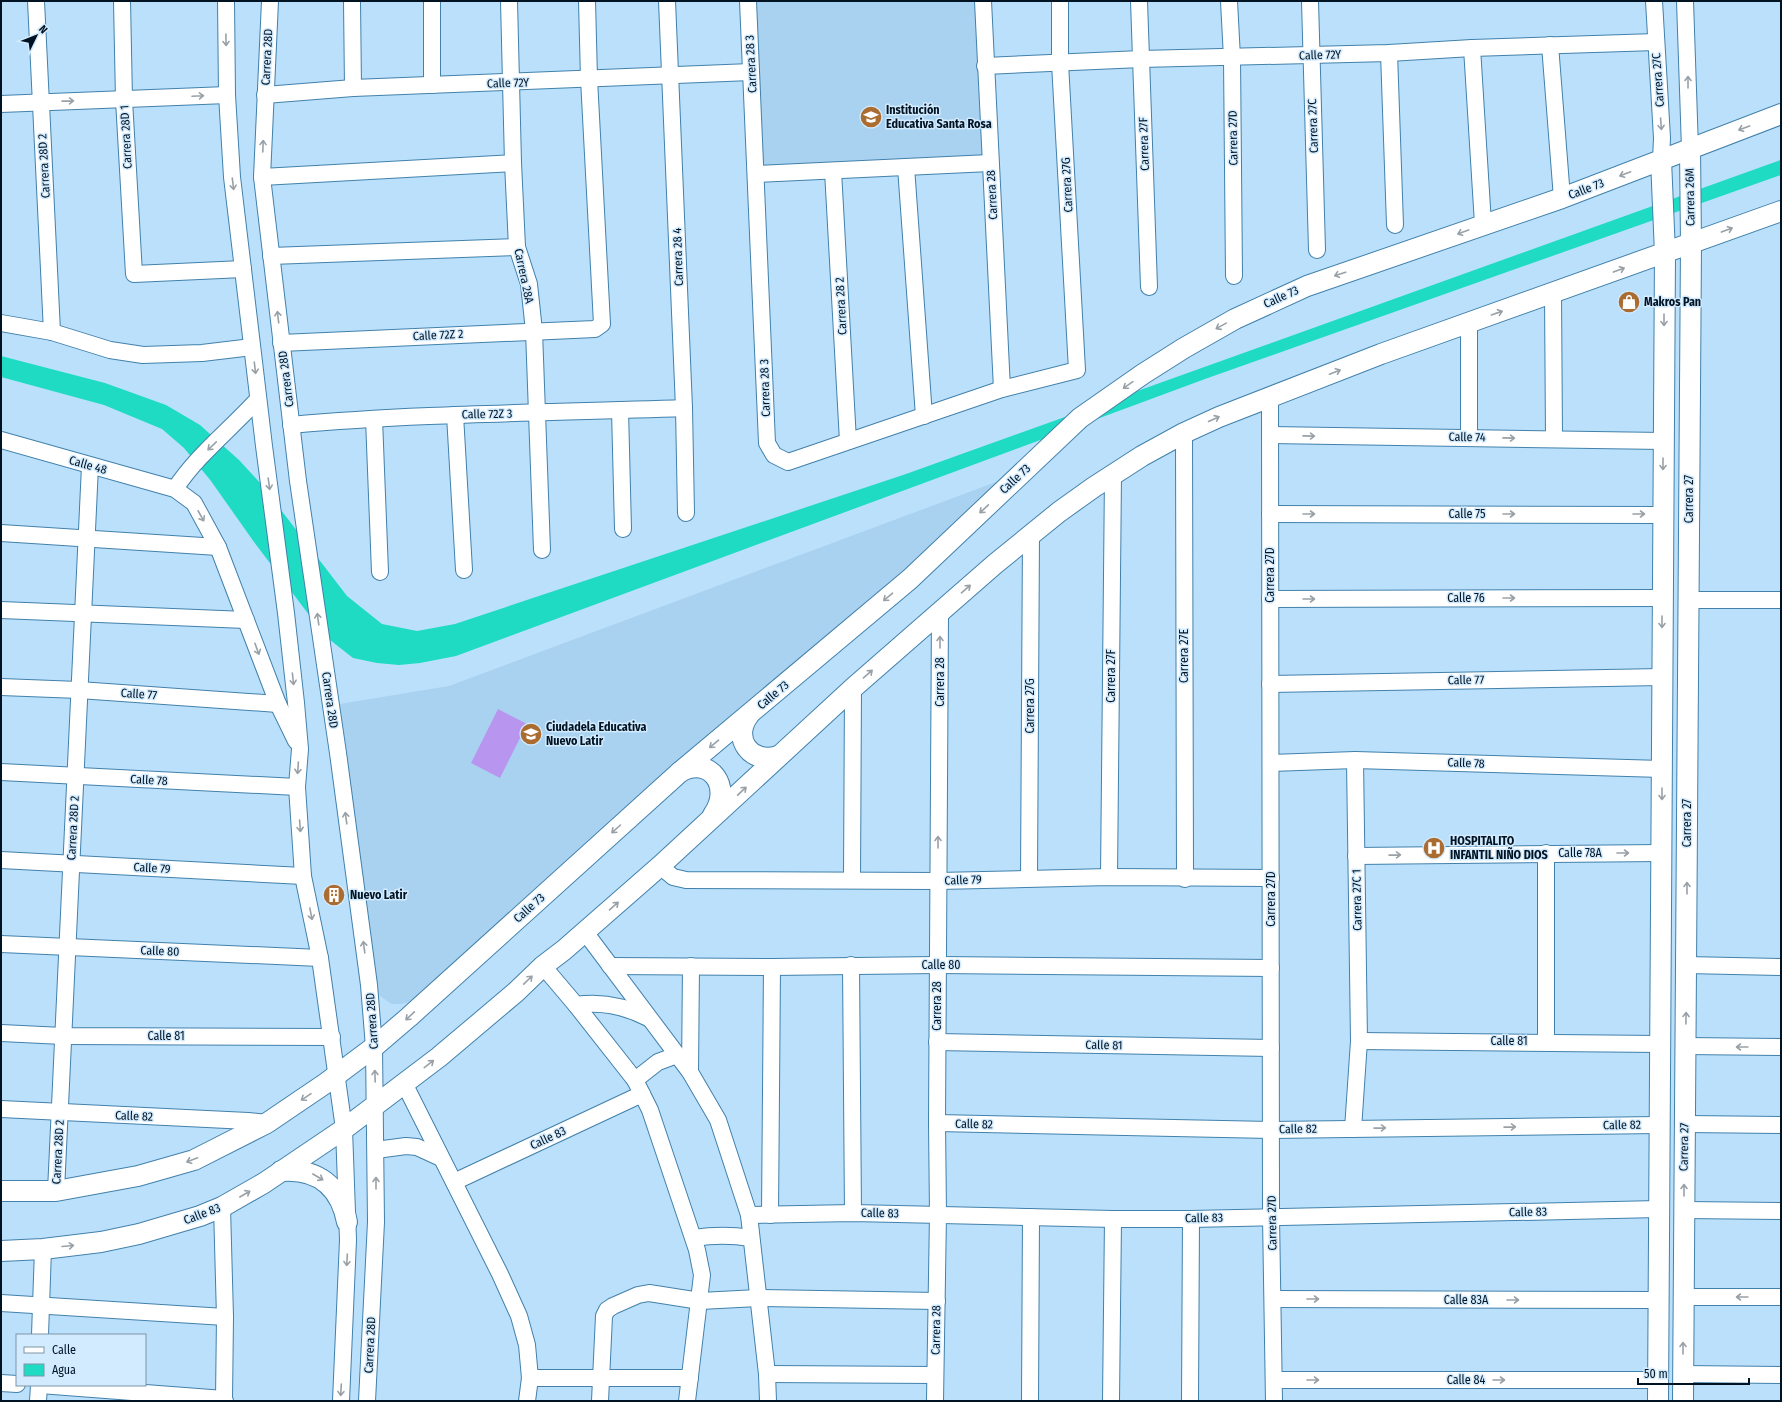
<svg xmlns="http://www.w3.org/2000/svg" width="1782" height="1402" viewBox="0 0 1782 1402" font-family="'Fira Sans Condensed',sans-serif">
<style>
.built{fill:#a9d1f0}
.green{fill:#b896f0}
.water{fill:#1fdbc3}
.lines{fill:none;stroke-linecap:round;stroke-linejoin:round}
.minor-casing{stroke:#4281ab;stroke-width:18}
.major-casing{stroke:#4281ab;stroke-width:22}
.minor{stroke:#fff;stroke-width:16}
.major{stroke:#fff;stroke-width:20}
.oneway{stroke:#99a1a7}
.labels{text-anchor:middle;stroke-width:3;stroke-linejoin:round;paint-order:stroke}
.street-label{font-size:12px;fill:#001323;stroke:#d2ebfe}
.poi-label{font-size:12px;font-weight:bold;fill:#001323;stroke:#d2ebfe;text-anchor:start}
</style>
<rect width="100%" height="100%" fill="#bae0fc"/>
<g class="built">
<polygon points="748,1 983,1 990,163 756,174"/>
<polygon points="1023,472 416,1000 402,1004 392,1004 377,994 330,704 340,704 449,686"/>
</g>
<polygon class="green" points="498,709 527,724 500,778 471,763"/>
<polygon class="water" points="1781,160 1781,175 1205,379 456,656 420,663 399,665 377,663 353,658 325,636 254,542 211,481 184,448 162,429 104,405 1,377 1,356 105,383 166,405 200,425 239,460 261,484 347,596 382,624 417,631 455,624 906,474"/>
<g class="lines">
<g class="minor-casing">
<g id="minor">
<polyline points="36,1 52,332"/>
<polyline points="122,1 124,100 134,274 243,269"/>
<polyline points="226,1 227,95 232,177 264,446 286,613 296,703 300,749 297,787 303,876 320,958 344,1129 348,1240 341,1401"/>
<polyline points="270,1 262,177 298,481 338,753 369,985 374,1047 376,1222 367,1401"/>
<polyline points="352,1 353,88"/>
<polyline points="432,1 432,85"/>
<polyline points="509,1 513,163 517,247 529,284 534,331 542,550"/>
<polyline points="667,1 684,408 686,513"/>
<polyline points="748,1 767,443 774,455 788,462 1002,389 1077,370 1060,63 1060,1"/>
<polyline points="983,1 1002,389"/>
<polyline points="1139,1 1149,287"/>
<polyline points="1229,1 1232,58 1234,276"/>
<polyline points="1310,1 1317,250"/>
<polyline points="1654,1 1662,138 1661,160"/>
<polyline points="1685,1 1690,149"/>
<polyline points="1550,45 1562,198"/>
<polyline points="1472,48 1483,224"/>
<polyline points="1389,53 1395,225"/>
<polyline points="985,66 1141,59 1389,53 1472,48 1656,42"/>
<polyline points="265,95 353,88 751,72"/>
<polyline points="1,104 227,95"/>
<polyline points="906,167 924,416"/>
<polyline points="833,171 848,441"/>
<polyline points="756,174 990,163"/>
<polyline points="262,177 513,163"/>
<polyline points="271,256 517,247"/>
<polyline points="1553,293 1554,439"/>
<polyline points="1,323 52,332 110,350 143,355 202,353 252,347"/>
<polyline points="1469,323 1469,437"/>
<polyline points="281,343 595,329 602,324 589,79 587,1"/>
<polyline points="1270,397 1271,1217 1274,1401"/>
<polyline points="620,410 623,529"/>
<polyline points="455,415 464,570"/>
<polyline points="374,419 380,572"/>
<path d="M291,425c130,-12 262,-12 393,-17"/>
<polyline points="1184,433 1185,879"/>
<polyline points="1270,435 1663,441"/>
<polyline points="1,440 175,489 194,503 218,547 278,704 296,741"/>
<path d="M175,489c22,-34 56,-60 83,-90"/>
<polyline points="1270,514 1663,515"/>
<polyline points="1,533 218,547"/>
<polyline points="1270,599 1662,598"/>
<polyline points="1688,600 1781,600"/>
<polyline points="1,610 246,620"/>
<polyline points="1270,684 1661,677"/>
<polyline points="1,687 79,690 278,704"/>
<polyline points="1271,763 1355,760 1662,769"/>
<polyline points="1,772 297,787"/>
<polyline points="1546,853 1546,1041"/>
<polyline points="1356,856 1661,853"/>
<polyline points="1,860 303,876"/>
<polyline points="660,866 673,877 686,880 938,881 1109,877 1271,878"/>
<polyline points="1109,877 1113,475"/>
<polyline points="1029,878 1031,534"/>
<polyline points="852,880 853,688"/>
<polyline points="585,932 690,1072 718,1120 749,1215 767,1374 768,1401"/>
<polyline points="1,944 320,958"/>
<polyline points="851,965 853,1213"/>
<polyline points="1686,965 1781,967"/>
<polyline points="543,966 576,1005 635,1080 650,1110 697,1250 702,1275 687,1401"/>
<polyline points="610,966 772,967 938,965 1271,968"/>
<path d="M576,1005c26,-4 49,1 72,13"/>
<polyline points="1,1033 63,1036 332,1037"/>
<polyline points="1359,1041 1660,1044"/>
<polyline points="937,1042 1271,1048"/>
<polyline points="1685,1046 1781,1047"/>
<polyline points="690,1072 691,966"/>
<polyline points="635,1080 658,1062 677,1055"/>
<polyline points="404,1083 500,1274 519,1316 527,1345 530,1378 527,1401"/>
<polyline points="1,1109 248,1121 267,1123"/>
<polyline points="937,1123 1271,1130 1659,1125"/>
<polyline points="1685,1124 1781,1125"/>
<polyline points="1353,1129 1359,1041 1355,760"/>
<polyline points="376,1150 406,1146 417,1147 441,1158"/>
<polyline points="454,1182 642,1094"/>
<polyline points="56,1191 90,466"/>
<polyline points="222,1207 225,1317 224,1399 225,1401"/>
<polyline points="1684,1210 1781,1211"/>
<polyline points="749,1215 853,1213 1113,1219 1191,1219 1659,1209"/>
<polyline points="770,1215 772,967"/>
<path d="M694,1238c20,-3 37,-3 57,0"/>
<polyline points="1683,1297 1781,1297"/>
<polyline points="1274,1299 1658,1300"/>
<polyline points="1,1303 225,1317"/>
<polyline points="40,1335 43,1249"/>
<polyline points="767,1374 935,1375"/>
<polyline points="1683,1374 1781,1375"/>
<polyline points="530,1378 690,1378"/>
<polyline points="1274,1380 1658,1380"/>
<polyline points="1,1383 17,1384"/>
<polyline points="40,1385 224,1399"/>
<polyline points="38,1401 39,1385"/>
<polyline points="600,1401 604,1316 607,1310 613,1306 638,1295 649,1293 700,1301 758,1298 937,1301"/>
<polyline points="935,1401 938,1214 937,1123 940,612"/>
<polyline points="1030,1401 1031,1217"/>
<polyline points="1111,1401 1113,1219"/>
<polyline points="1190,1401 1191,1219"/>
</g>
</g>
<g class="major-casing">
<g id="major">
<path d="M749,715c-18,23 2,50 29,41"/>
<path d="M680,772c30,-17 53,15 33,43"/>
<path d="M281,1171c36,-3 59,14 66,51"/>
<polyline points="1,1191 56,1191 138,1176 194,1160 267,1123 326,1083 374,1047 409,1017 680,772 910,579 1080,418 1143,374 1184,348 1235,319 1307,286 1562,198 1781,114"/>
<polyline points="1,1251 43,1249 101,1242 139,1234 200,1216 222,1207 264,1183 344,1129 439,1057 516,992 543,966 564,950 660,866 853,688 995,564 1059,512 1094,487 1142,456 1184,433 1219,417 1381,354 1781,211"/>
<polyline points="1658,1401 1665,253 1661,160"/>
<polyline points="1683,1401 1691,244 1690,149"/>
</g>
</g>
<use href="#minor" class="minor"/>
<use href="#major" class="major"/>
</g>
<defs><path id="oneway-shaft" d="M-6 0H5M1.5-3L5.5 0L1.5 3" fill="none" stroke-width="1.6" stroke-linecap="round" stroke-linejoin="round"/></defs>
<g class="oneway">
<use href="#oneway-shaft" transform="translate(226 40) rotate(89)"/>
<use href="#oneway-shaft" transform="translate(1688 82) rotate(-90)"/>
<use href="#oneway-shaft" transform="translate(198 96) rotate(-3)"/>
<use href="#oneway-shaft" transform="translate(68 101) rotate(-1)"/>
<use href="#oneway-shaft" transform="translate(1661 124) rotate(86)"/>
<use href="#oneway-shaft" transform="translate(1744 128) rotate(160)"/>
<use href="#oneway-shaft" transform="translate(263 146) rotate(-88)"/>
<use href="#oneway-shaft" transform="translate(1625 174) rotate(159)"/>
<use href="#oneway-shaft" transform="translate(233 184) rotate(83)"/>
<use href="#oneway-shaft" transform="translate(1727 230) rotate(-20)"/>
<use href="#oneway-shaft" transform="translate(1463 232) rotate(160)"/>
<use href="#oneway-shaft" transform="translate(1619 270) rotate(-20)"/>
<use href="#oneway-shaft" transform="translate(1340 274) rotate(162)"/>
<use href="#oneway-shaft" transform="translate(1497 313) rotate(-19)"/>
<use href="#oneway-shaft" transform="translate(278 317) rotate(-97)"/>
<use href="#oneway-shaft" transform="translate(1664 320) rotate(90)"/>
<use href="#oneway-shaft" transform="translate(1221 326) rotate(151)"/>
<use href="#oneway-shaft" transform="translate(255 368) rotate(83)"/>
<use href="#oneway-shaft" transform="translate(1335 372) rotate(-21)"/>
<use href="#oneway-shaft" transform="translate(1128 385) rotate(145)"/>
<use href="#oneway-shaft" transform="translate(1214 419) rotate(-24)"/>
<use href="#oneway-shaft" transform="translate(1309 436) rotate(1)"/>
<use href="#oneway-shaft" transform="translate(1509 438) rotate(1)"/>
<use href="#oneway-shaft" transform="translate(212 446) rotate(136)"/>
<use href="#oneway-shaft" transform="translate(1663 464) rotate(90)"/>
<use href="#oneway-shaft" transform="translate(269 484) rotate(82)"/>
<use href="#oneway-shaft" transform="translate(984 509) rotate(137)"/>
<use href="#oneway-shaft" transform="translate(1309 514)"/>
<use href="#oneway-shaft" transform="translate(1509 514)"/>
<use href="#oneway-shaft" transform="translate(1639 514)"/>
<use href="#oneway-shaft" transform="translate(201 516) rotate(61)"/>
<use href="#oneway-shaft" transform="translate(966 589) rotate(-41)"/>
<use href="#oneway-shaft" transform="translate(888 597) rotate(140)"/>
<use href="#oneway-shaft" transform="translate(1509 598)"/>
<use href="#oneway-shaft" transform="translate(1309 599)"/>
<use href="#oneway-shaft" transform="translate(318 619) rotate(-98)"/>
<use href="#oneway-shaft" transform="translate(1662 622) rotate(90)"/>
<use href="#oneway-shaft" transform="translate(940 642) rotate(-90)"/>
<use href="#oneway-shaft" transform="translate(257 649) rotate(70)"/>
<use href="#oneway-shaft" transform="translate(868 674) rotate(-41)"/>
<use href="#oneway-shaft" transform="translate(293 679) rotate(84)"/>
<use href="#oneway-shaft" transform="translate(714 744) rotate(140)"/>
<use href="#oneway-shaft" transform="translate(298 768) rotate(94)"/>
<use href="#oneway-shaft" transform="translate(742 791) rotate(-43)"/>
<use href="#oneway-shaft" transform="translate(1662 794) rotate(90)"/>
<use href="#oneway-shaft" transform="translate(346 818) rotate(-98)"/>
<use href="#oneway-shaft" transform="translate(300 826) rotate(86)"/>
<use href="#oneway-shaft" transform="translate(616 829) rotate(138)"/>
<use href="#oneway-shaft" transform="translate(938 842) rotate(-90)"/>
<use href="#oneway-shaft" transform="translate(1623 853)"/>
<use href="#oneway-shaft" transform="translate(1395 855) rotate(-1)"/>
<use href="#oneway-shaft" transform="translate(1687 888) rotate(-90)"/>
<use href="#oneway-shaft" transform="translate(614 906) rotate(-41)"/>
<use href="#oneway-shaft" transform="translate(311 914) rotate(79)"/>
<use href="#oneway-shaft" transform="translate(364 947) rotate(-98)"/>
<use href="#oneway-shaft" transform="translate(528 980) rotate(-44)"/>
<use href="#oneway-shaft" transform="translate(410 1016) rotate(137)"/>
<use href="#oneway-shaft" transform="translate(1686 1018) rotate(-89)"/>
<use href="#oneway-shaft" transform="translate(1742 1047) rotate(-180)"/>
<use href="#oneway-shaft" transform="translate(429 1064) rotate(-38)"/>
<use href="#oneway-shaft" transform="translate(375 1076) rotate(-92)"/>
<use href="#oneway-shaft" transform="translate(306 1097) rotate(146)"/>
<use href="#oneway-shaft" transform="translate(1510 1127) rotate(-1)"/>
<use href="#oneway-shaft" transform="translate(1380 1128) rotate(-1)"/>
<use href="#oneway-shaft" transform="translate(192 1160) rotate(159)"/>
<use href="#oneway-shaft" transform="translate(318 1177) rotate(30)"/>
<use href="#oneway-shaft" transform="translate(376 1183) rotate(-90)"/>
<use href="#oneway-shaft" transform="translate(1684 1190) rotate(-90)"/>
<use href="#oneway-shaft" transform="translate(245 1194) rotate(-30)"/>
<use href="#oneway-shaft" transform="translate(68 1246) rotate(-5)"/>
<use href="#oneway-shaft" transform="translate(347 1260) rotate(93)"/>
<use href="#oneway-shaft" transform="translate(1742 1297) rotate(-180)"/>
<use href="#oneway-shaft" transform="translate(1313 1299)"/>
<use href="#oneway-shaft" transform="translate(1513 1300)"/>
<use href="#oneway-shaft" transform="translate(1683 1348) rotate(-90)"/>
<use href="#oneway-shaft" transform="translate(1313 1380)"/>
<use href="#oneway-shaft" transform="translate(1499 1380)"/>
<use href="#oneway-shaft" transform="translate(341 1390) rotate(93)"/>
</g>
<defs>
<g id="school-disc" transform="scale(1.15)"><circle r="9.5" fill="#ab6c32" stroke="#d2ebfe"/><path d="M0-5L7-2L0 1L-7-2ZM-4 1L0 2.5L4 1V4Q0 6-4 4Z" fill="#fff"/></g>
<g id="shop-disc" transform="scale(1.15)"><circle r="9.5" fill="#ab6c32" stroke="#d2ebfe"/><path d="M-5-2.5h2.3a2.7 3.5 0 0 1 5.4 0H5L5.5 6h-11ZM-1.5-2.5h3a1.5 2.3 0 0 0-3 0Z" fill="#fff"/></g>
<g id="university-disc" transform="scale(1.15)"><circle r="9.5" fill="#ab6c32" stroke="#d2ebfe"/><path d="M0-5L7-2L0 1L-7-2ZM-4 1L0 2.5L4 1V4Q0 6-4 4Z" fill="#fff"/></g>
<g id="hospital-disc" transform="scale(1.15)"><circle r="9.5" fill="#ab6c32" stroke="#d2ebfe"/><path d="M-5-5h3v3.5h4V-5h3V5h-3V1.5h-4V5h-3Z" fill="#fff"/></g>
<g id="building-disc" transform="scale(1.15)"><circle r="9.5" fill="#ab6c32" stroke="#d2ebfe"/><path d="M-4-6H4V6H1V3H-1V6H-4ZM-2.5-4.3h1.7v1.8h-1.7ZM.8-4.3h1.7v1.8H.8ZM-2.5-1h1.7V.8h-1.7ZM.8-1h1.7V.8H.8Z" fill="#fff"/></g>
</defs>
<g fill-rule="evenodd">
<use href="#school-disc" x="871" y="117"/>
<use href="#shop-disc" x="1629" y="302"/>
<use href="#university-disc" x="531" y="734"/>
<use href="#hospital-disc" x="1434" y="848"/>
<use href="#building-disc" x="334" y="895"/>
</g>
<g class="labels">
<g class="street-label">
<text transform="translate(1320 55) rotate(-2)" y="4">Calle 72Y</text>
<text transform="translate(267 57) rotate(-87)" y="4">Carrera 28D</text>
<text transform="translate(751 64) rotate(-93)" y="4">Carrera 28 3</text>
<text transform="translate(1658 80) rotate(-94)" y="4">Carrera 27C</text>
<text transform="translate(508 83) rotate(-2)" y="4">Calle 72Y</text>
<text transform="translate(1313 126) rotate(-92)" y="4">Carrera 27C</text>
<text transform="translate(126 137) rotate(-93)" y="4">Carrera 28D 1</text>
<text transform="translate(1233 138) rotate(-91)" y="4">Carrera 27D</text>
<text transform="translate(1144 144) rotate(-92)" y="4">Carrera 27F</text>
<text transform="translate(44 166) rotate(-93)" y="4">Carrera 28D 2</text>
<text transform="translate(1067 185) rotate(-93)" y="4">Carrera 27G</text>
<text transform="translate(1586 189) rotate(-21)" y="4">Calle 73</text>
<text transform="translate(992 195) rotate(-93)" y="4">Carrera 28</text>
<text transform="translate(1690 197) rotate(-91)" y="4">Carrera 26M</text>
<text transform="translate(678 257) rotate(-92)" y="4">Carrera 28 4</text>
<text transform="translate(524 276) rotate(78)" y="4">Carrera 28A</text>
<text transform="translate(1281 297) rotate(-24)" y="4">Calle 73</text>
<text transform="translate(841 306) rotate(-93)" y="4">Carrera 28 2</text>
<text transform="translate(438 335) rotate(-3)" y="4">Calle 72Z 2</text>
<text transform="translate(286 379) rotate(-97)" y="4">Carrera 28D</text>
<text transform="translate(765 388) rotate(-92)" y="4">Carrera 28 3</text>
<text transform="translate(487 414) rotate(-1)" y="4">Calle 72Z 3</text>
<text transform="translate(1467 437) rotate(1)" y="4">Calle 74</text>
<text transform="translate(88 465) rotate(16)" y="4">Calle 48</text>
<text transform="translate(1015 479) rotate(-43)" y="4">Calle 73</text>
<text transform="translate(1689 499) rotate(-90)" y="4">Carrera 27</text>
<text x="1467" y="518">Calle 75</text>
<text transform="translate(1270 575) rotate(-90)" y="4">Carrera 27D</text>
<text x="1466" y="602">Calle 76</text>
<text transform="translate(1184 656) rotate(-90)" y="4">Carrera 27E</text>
<text transform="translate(1111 676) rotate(-90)" y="4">Carrera 27F</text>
<text transform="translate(1466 680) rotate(-1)" y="4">Calle 77</text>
<text transform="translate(940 682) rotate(-90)" y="4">Carrera 28</text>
<text transform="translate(139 694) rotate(4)" y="4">Calle 77</text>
<text transform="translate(773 695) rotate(-40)" y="4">Calle 73</text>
<text transform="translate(330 700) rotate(82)" y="4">Carrera 28D</text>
<text transform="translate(1030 706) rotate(-90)" y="4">Carrera 27G</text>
<text transform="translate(1466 763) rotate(2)" y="4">Calle 78</text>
<text transform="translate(149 780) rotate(3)" y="4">Calle 78</text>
<text transform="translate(1687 823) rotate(-90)" y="4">Carrera 27</text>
<text transform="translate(73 828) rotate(-87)" y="4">Carrera 28D 2</text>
<text x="1580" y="857">Calle 78A</text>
<text transform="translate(152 868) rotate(3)" y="4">Calle 79</text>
<text transform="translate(963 880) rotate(-2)" y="4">Calle 79</text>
<text transform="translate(1271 899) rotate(-90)" y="4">Carrera 27D</text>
<text transform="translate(1357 900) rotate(-91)" y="4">Carrera 27C 1</text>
<text transform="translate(529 908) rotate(-42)" y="4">Calle 73</text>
<text transform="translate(160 951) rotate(2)" y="4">Calle 80</text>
<text x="941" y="969">Calle 80</text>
<text transform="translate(937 1006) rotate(-90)" y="4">Carrera 28</text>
<text transform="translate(372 1021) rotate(-94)" y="4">Carrera 28D</text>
<text x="166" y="1040">Calle 81</text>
<text x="1509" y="1045">Calle 81</text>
<text transform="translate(1104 1045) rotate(1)" y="4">Calle 81</text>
<text transform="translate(134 1116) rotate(2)" y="4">Calle 82</text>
<text transform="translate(974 1124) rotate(1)" y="4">Calle 82</text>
<text transform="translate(1622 1125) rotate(-1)" y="4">Calle 82</text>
<text transform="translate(1298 1129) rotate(-1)" y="4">Calle 82</text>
<text transform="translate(548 1138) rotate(-25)" y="4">Calle 83</text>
<text transform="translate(1684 1147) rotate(-89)" y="4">Carrera 27</text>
<text transform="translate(58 1152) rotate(-87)" y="4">Carrera 28D 2</text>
<text transform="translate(1528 1212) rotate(-1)" y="4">Calle 83</text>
<text transform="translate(880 1213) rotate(1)" y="4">Calle 83</text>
<text transform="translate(202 1214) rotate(-21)" y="4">Calle 83</text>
<text transform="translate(1204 1218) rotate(-1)" y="4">Calle 83</text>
<text transform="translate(1272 1223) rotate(-91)" y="4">Carrera 27D</text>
<text x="1466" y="1304">Calle 83A</text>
<text transform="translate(936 1330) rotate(-89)" y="4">Carrera 28</text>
<text transform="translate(370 1345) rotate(-87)" y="4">Carrera 28D</text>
<text x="1466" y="1384">Calle 84</text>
</g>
<g class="poi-label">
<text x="886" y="114">Institución<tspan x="886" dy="14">Educativa Santa Rosa</tspan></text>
<text x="1644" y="306">Makros Pan</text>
<text x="546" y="731">Ciudadela Educativa<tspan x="546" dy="14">Nuevo Latir</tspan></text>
<text x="1450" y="845">HOSPITALITO<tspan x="1450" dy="14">INFANTIL NIÑO DIOS</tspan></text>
<text x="350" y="899">Nuevo Latir</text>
</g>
</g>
<rect width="1782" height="1402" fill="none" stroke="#001323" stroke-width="4"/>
<rect x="16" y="1334" width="130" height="52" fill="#d2ebfe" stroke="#7e95a6"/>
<rect x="24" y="1347" width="20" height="6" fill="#ffffff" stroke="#7e95a6"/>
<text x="52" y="1354" font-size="12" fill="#001323">Calle</text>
<rect x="24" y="1364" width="20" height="12" fill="#1fdbc3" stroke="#7e95a6"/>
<text x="52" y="1374" font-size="12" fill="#001323">Agua</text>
<g transform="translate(36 36) rotate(47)" stroke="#d2ebfe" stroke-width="3" paint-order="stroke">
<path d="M0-3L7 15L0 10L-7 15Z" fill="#001323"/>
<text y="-6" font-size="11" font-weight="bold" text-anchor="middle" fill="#001323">N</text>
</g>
<path d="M1638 1378v6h111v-6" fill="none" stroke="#001323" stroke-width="2"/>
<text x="1644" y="1378" font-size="12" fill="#001323" stroke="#d2ebfe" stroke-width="3" paint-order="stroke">50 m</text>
</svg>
